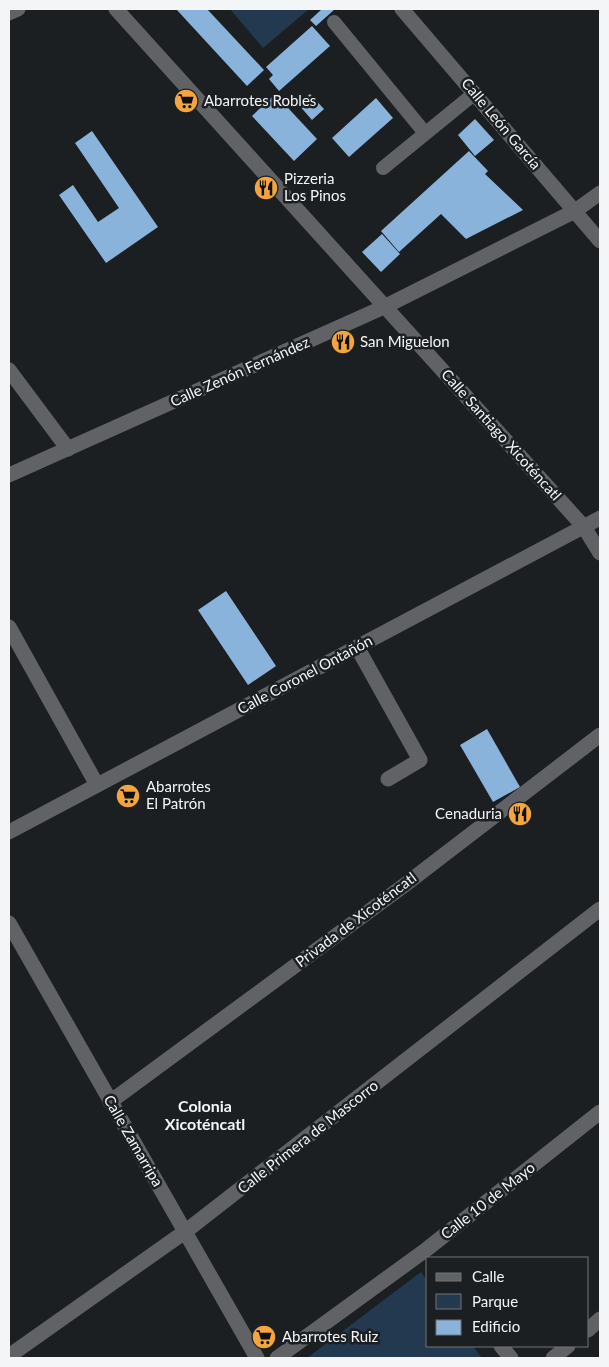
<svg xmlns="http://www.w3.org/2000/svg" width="609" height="1367" viewBox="0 0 609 1367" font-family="Lato,sans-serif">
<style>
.green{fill:#22394f}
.building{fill:#8ab3dc}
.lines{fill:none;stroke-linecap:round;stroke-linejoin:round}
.service{stroke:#606265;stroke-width:14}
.minor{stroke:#606265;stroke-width:15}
.labels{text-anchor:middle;stroke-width:5;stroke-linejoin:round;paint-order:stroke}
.poi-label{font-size:15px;fill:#f3f5f6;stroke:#1c1f21;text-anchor:start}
.street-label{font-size:15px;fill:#f3f5f6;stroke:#1c1f21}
.neighbourhood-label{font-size:16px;font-weight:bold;fill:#f3f5f6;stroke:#1c1f21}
</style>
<rect width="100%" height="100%" fill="#1c1f21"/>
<g class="green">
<polygon points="230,9 309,9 263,48"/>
<polygon points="421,1272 428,1282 428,1346 473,1346 482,1358 307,1358"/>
</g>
<g class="building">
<polygon points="176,9 207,9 264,70 247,86"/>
<polygon points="322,9 335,9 316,26 310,20"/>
<polygon points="312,26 330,46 279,91 269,79 273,75 266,67"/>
<polygon points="275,94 317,139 294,161 252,116"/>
<polygon points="310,94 324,109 312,120 298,104"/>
<polygon points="376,98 393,118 349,157 332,138"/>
<polygon points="475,119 494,140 475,156 458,135"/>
<polygon points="92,131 158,227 106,263 59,195 73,185 98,222 119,208 75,143"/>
<polygon points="469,151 488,171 485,174 523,210 466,239 441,214 399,252 381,231"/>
<polygon points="382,234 400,254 381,272 362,252"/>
<polygon points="226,591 276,666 248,685 198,610"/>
<polygon points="487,729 520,787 493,802 460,745"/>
</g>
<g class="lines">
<g class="service">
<polyline points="334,22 425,133"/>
<polyline points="383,168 475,93"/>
</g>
<g class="minor">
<polyline points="116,9 584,527 600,553"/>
<polyline points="402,9 600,241"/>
<polyline points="9,13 18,9"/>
<polyline points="9,370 68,449"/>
<polyline points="9,475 384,307 575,211 600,193"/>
<polyline points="9,627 97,785"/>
<polyline points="357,647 420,760 388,779"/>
<polyline points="9,832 600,518"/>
<polyline points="9,923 257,1358"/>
<polyline points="110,1102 406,884 600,735"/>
<polyline points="588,1330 600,1319"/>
<polyline points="501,1346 511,1358"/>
<polyline points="9,1356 186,1231 600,909"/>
<polyline points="277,1358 427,1249 600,1112"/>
<polyline points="553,1358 568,1346"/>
</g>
</g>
<defs>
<g id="supermarket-disc" transform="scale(1.25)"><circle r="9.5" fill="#f2a541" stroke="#1c1f21"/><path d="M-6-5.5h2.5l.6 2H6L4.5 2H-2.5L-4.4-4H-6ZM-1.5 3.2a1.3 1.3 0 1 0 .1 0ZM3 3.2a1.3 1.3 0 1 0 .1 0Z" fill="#111"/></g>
<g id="restaurant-disc" transform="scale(1.25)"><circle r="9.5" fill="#f2a541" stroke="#1c1f21"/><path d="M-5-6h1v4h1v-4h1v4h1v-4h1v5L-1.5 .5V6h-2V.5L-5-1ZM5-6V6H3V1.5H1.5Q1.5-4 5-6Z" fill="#111"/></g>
</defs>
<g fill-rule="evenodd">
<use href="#supermarket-disc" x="186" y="101"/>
<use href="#restaurant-disc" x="266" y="188"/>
<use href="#restaurant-disc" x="343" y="342"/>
<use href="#supermarket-disc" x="128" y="796"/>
<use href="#restaurant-disc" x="520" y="814"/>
<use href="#supermarket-disc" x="264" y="1337"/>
</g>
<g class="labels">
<g class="poi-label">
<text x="204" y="106">Abarrotes Robles</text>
<text x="284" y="184">Pizzeria<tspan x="284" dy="17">Los Pinos</tspan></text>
<text x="360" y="347">San Miguelon</text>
<text x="146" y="792">Abarrotes<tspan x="146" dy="17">El Patrón</tspan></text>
<text x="502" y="819" text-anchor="end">Cenaduria</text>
<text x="282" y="1342">Abarrotes Ruiz</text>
</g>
<g class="street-label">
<text transform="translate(501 124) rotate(50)" y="5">Calle León García</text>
<text transform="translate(240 372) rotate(-24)" y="5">Calle Zenón Fernández</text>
<text transform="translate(501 435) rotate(48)" y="5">Calle Santiago Xicoténcatl</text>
<text transform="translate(305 675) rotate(-28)" y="5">Calle Coronel Ontañón</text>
<text transform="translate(356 920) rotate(-37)" y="5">Privada de Xicoténcatl</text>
<text transform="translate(308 1137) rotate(-38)" y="5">Calle Primera de Mascorro</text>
<text transform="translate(133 1141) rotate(60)" y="5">Calle Zamarripa</text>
<text transform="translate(488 1201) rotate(-38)" y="5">Calle 10 de Mayo</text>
</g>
<g class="neighbourhood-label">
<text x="205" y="1112">Colonia<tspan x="205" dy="18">Xicoténcatl</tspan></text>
</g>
</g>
<rect width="609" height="1367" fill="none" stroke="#f3f5f6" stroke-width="20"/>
<rect x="426" y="1257" width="162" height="90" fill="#1c1f21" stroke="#727576"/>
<rect x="436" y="1273" width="25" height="8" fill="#606265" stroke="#727576"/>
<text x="472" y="1282" font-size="15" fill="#f3f5f6">Calle</text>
<rect x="436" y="1294" width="25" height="15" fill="#22394f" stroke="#727576"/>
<text x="472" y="1307" font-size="15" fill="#f3f5f6">Parque</text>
<rect x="436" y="1320" width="25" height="15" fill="#8ab3dc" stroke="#727576"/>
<text x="472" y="1332" font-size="15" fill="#f3f5f6">Edificio</text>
</svg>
